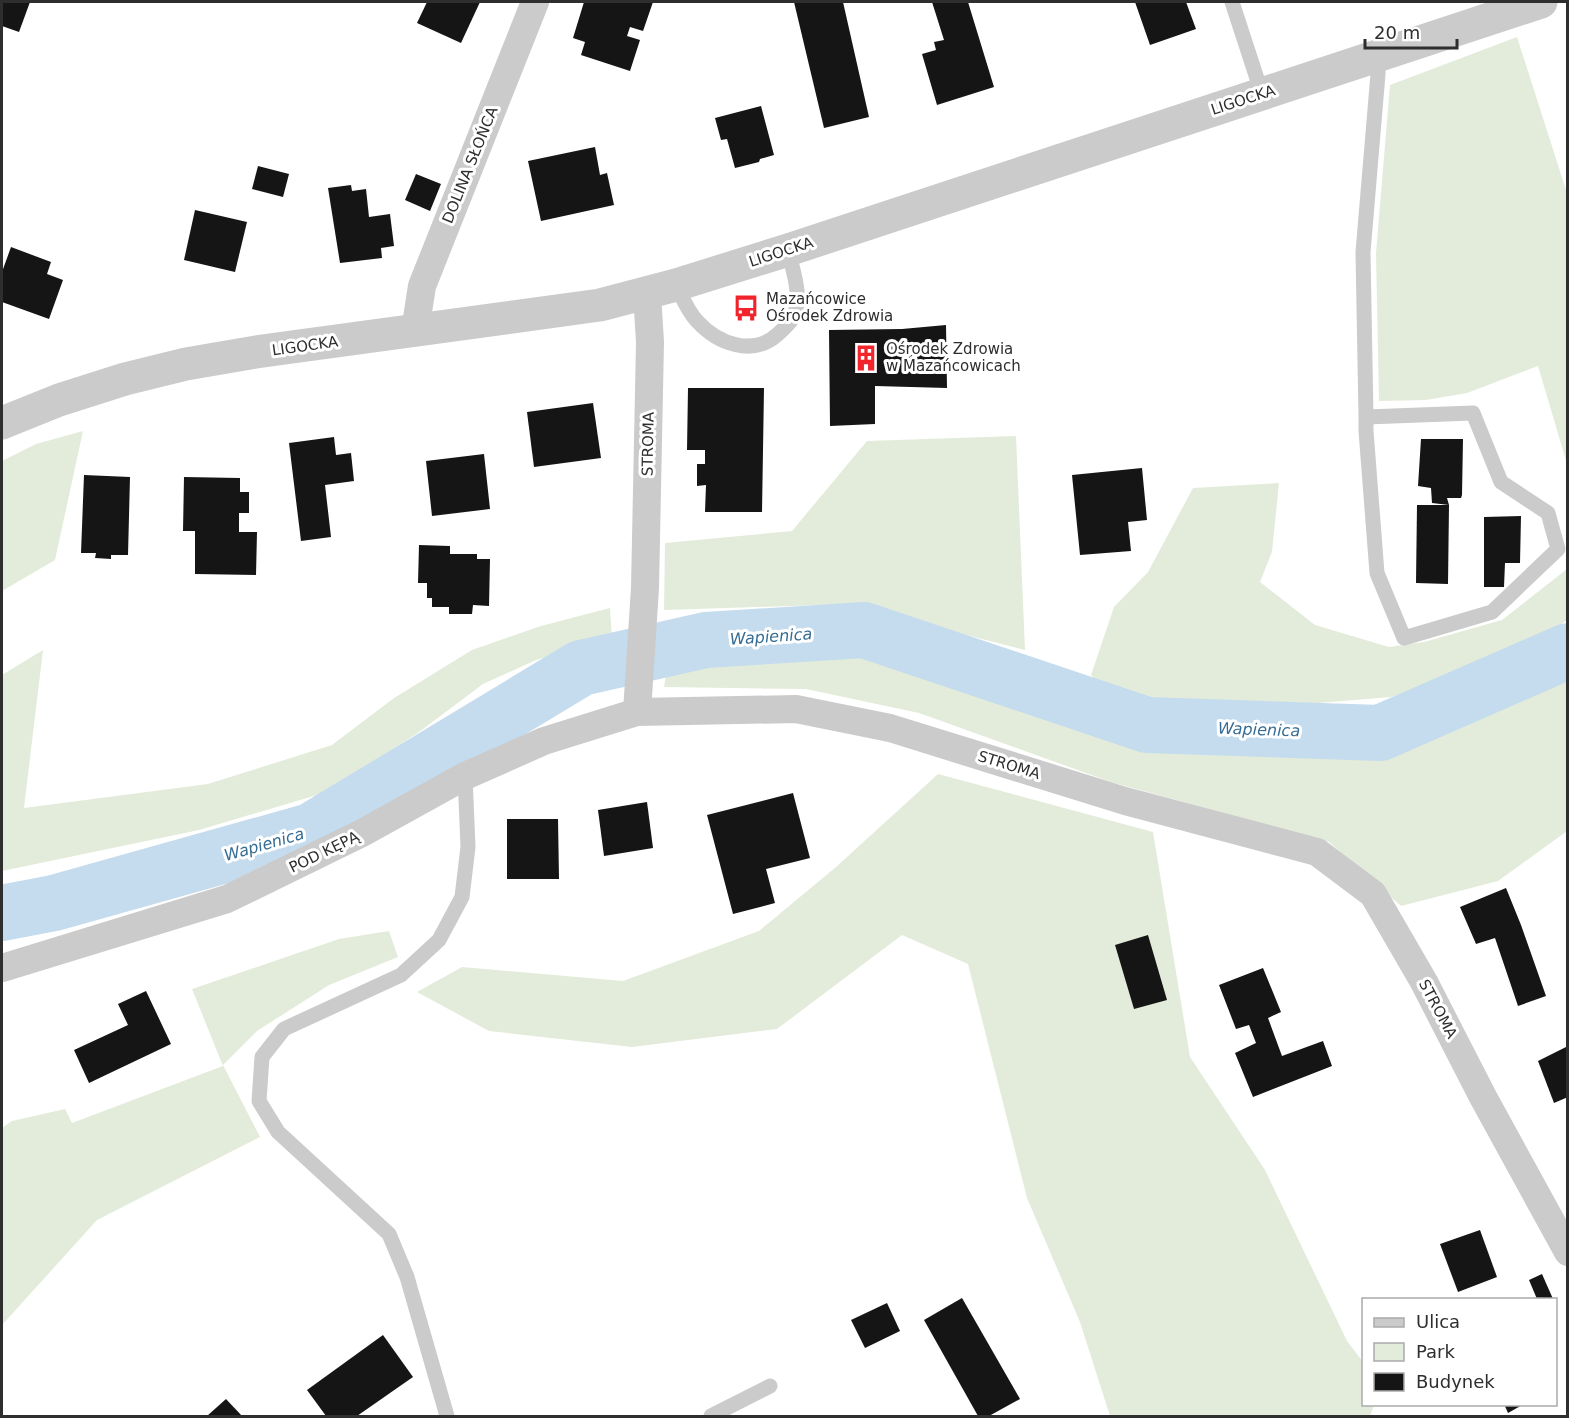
<svg xmlns="http://www.w3.org/2000/svg" width="1569" height="1418" viewBox="0 0 1569 1418" font-family="'DejaVu Sans',sans-serif">
<style>
.green{fill:#e3ecda}
.lines{fill:none;stroke-linecap:round;stroke-linejoin:round}
.river{stroke:#c5dcee;stroke-width:56}
.building{fill:#151515}
.service{stroke:#cbcbcb;stroke-width:15}
.minor{stroke:#cbcbcb;stroke-width:28}
.tertiary{stroke:#cbcbcb;stroke-width:33}
.labels{text-anchor:middle;stroke-width:6;stroke-linejoin:round;paint-order:stroke}
.street-label{font-size:15px;fill:#2e2e2e;stroke:#fff}
.poi-label{font-size:15px;fill:#2e2e2e;stroke:#fff;text-anchor:start}
.water-label{font-size:16px;font-style:italic;fill:#366d95;stroke:#fff}
</style>
<rect width="100%" height="100%" fill="#fff"/>
<g class="green">
<polygon points="1517,37 1567,193 1567,464 1538,366 1467,393 1426,400 1379,401 1376,253 1390,85"/>
<polygon points="83,431 55,560 2,591 2,461 36,444"/>
<polygon points="1016,436 1025,650 896,617 821,605 664,610 665,543 792,531 867,441"/>
<polygon points="1279,483 1272,552 1260,582 1315,625 1389,647 1424,642 1502,620 1567,569 1567,620 1544,637 1477,670 1391,697 1318,703 1177,709 1109,697 1091,675 1114,607 1148,572 1193,488"/>
<polygon points="610,608 612,639 536,660 483,684 419,732 327,792 199,830 2,871 2,675 43,650 24,808 208,784 332,745 394,698 472,650 541,626"/>
<polygon points="868,641 1151,739 1392,746 1567,669 1567,831 1498,881 1401,906 1329,842 1111,782 919,713 806,689 664,687 668,662"/>
<polygon points="938,774 1153,832 1190,1057 1265,1170 1347,1341 1363,1362 1364,1404 1374,1405 1370,1416 1110,1416 1080,1322 1027,1198 968,964 902,935 777,1029 632,1047 489,1031 417,992 462,967 623,981 759,931 836,867"/>
<polygon points="389,931 398,957 329,985 257,1031 223,1065 260,1137 97,1220 2,1325 2,1128 12,1121 65,1109 72,1123 223,1066 192,989 339,939"/>
</g>
<g class="lines">
<polyline class="river" points="2,913 54,903 311,831 581,668 706,640 864,630 1147,725 1380,733 1568,651"/>
</g>
<g class="building">
<polygon points="2,2 30,2 19,32 2,26"/>
<polygon points="427,2 480,2 461,43 417,23"/>
<polygon points="584,2 653,2 643,31 630,27 627,36 640,40 630,71 581,55 585,42 573,38"/>
<polygon points="794,2 843,2 869,117 824,128"/>
<polygon points="932,2 968,2 994,87 937,105 922,54 936,50 934,42 944,40"/>
<polygon points="1135,2 1186,2 1196,29 1150,45"/>
<polygon points="761,106 774,155 760,159 759,162 735,168 727,139 721,140 715,118"/>
<polygon points="595,147 600,175 607,173 614,205 541,221 528,161"/>
<polygon points="258,166 289,174 283,197 252,189"/>
<polygon points="416,174 441,184 430,211 405,200"/>
<polygon points="351,185 352,191 366,189 369,217 390,214 394,246 381,248 382,258 340,263 328,188"/>
<polygon points="195,210 247,222 235,272 184,260"/>
<polygon points="11,247 51,262 47,274 63,280 49,319 2,302 2,272"/>
<polygon points="946,325 947,388 875,386 875,424 830,426 829,330 902,329"/>
<polygon points="688,388 764,388 762,512 705,512 706,485 697,486 697,464 705,464 705,450 687,450"/>
<polygon points="593,403 601,458 534,467 527,412"/>
<polygon points="334,437 336,455 351,453 354,481 325,485 331,537 301,541 289,443"/>
<polygon points="1421,439 1463,439 1462,495 1461,498 1447,498 1449,505 1432,503 1431,488 1418,486"/>
<polygon points="484,454 490,509 432,516 426,461"/>
<polygon points="1142,468 1147,520 1128,522 1131,551 1080,555 1072,475"/>
<polygon points="84,475 130,477 128,555 111,555 111,559 95,558 96,553 81,553"/>
<polygon points="184,477 240,478 240,492 249,492 249,513 239,513 239,532 257,532 256,575 195,574 195,531 183,531"/>
<polygon points="1417,505 1449,505 1448,584 1416,583"/>
<polygon points="1521,516 1520,563 1505,563 1504,587 1484,587 1484,517"/>
<polygon points="419,545 450,546 450,554 477,554 477,559 490,559 489,606 473,605 472,614 449,614 449,607 432,607 432,598 427,598 427,583 418,583"/>
<polygon points="793,793 810,858 766,869 775,903 733,914 707,815"/>
<polygon points="647,802 653,848 604,856 598,810"/>
<polygon points="507,819 558,819 559,879 507,879"/>
<polygon points="1506,888 1521,925 1546,996 1518,1006 1495,938 1476,944 1460,907"/>
<polygon points="1148,935 1167,1000 1134,1009 1115,945"/>
<polygon points="1263,968 1281,1012 1268,1018 1282,1056 1323,1041 1332,1066 1253,1097 1235,1053 1256,1043 1249,1025 1236,1029 1219,985"/>
<polygon points="146,991 171,1044 89,1083 74,1050 128,1025 118,1004"/>
<polygon points="1568,1046 1568,1097 1554,1103 1538,1061"/>
<polygon points="1480,1230 1497,1277 1458,1292 1440,1244"/>
<polygon points="1542,1274 1553,1299 1537,1299 1529,1280"/>
<polygon points="962,1298 1020,1399 989,1416 978,1416 924,1320"/>
<polygon points="887,1303 900,1331 865,1348 851,1320"/>
<polygon points="383,1335 413,1377 357,1416 326,1416 307,1390"/>
<polygon points="226,1399 242,1416 207,1416"/>
<polygon points="1504,1404 1524,1404 1508,1413"/>
</g>
<g class="lines">
<g class="service">
<polyline points="1232,2 1262,94"/>
<path d="M676,285c6,12 12,27 21,36 21,23 56,36 81,13 10,-9 17,-15 19,-30 2,-17 -5,-37 -9,-54"/>
<polyline points="1366,417 1473,413 1501,482 1548,513 1558,549 1492,612 1404,638 1377,573 1366,431 1366,417 1363,252 1378,74 1378,55"/>
<polyline points="447,1416 407,1277 389,1234 278,1132 259,1101 262,1057 284,1029 401,975 439,940 462,897 468,847 465,776"/>
<polyline points="711,1416 770,1386"/>
</g>
<g class="minor">
<polyline points="415,331 422,286 535,2"/>
<polyline points="637,712 645,588 650,342 647,294"/>
<polyline points="2,968 227,899 362,833 465,776 544,741 637,712 796,709 890,728 1125,801 1317,852 1373,894 1424,982 1483,1097 1568,1252"/>
</g>
<polyline class="tertiary" points="2,423 59,400 125,379 186,364 256,352 600,305 676,285 788,250 1541,2"/>
</g>
<defs>
<g id="bus-bare" transform="scale(2.07)"><path d="M-5-6H5V4H4V6H2V4H-2V6H-4V4H-5ZM-3.5-4V0h7V-4ZM-3.5 1.2v1.5H-2V1.2ZM2 1.2v1.5H3.5V1.2Z" fill="#f1242b" stroke="#fff" stroke-width="2.5" paint-order="stroke"/></g>
<g id="building-bare" transform="scale(2.07)"><path d="M-4-6H4V6H1V3H-1V6H-4ZM-2.5-4.3h1.7v1.8h-1.7ZM.8-4.3h1.7v1.8H.8ZM-2.5-1h1.7V.8h-1.7ZM.8-1h1.7V.8H.8Z" fill="#f1242b" stroke="#fff" stroke-width="2.5" paint-order="stroke"/></g>
</defs>
<g fill-rule="evenodd">
<use href="#bus-bare" x="746" y="308"/>
<use href="#building-bare" x="866" y="358"/>
</g>
<g class="labels">
<g class="street-label">
<text transform="translate(1243 100) rotate(-18)" y="5">LIGOCKA</text>
<text transform="translate(470 165) rotate(-68)" y="5">DOLINA SŁOŃCA</text>
<text transform="translate(781 252) rotate(-18)" y="5">LIGOCKA</text>
<text transform="translate(305 346) rotate(-8)" y="5">LIGOCKA</text>
<text transform="translate(648 444) rotate(-89)" y="5">STROMA</text>
<text transform="translate(1009 765) rotate(17)" y="5">STROMA</text>
<text transform="translate(324 852) rotate(-26)" y="5">POD KĘPĄ</text>
<text transform="translate(1438 1009) rotate(62)" y="5">STROMA</text>
</g>
<g class="poi-label">
<text x="766" y="304">Mazańcowice<tspan x="766" dy="17">Ośrodek Zdrowia</tspan></text>
<text x="886" y="354">Ośrodek Zdrowia<tspan x="886" dy="17">w Mazańcowicach</tspan></text>
</g>
<g class="water-label">
<text transform="translate(771 636) rotate(-4)" y="6">Wapienica</text>
<text transform="translate(1259 729) rotate(2)" y="6">Wapienica</text>
<text transform="translate(264 844) rotate(-16)" y="6">Wapienica</text>
</g>
</g>
<rect width="1569" height="1418" fill="none" stroke="#2e2e2e" stroke-width="6"/>
<rect x="1362" y="1298" width="195" height="108" fill="#ffffff" stroke="#ababab" stroke-width="1.5"/>
<rect x="1374" y="1318" width="30" height="9" fill="#cbcbcb" stroke="#ababab" stroke-width="1.5"/>
<text x="1416" y="1328" font-size="18" fill="#2e2e2e">Ulica</text>
<rect x="1374" y="1343" width="30" height="18" fill="#e3ecda" stroke="#ababab" stroke-width="1.5"/>
<text x="1416" y="1358" font-size="18" fill="#2e2e2e">Park</text>
<rect x="1374" y="1373" width="30" height="18" fill="#151515" stroke="#ababab" stroke-width="1.5"/>
<text x="1416" y="1388" font-size="18" fill="#2e2e2e">Budynek</text>
<path d="M1365 39v9h92v-9" fill="none" stroke="#2e2e2e" stroke-width="3"/>
<text x="1374" y="39" font-size="18" fill="#2e2e2e" stroke="#ffffff" stroke-width="4.5" paint-order="stroke">20 m</text>
</svg>
